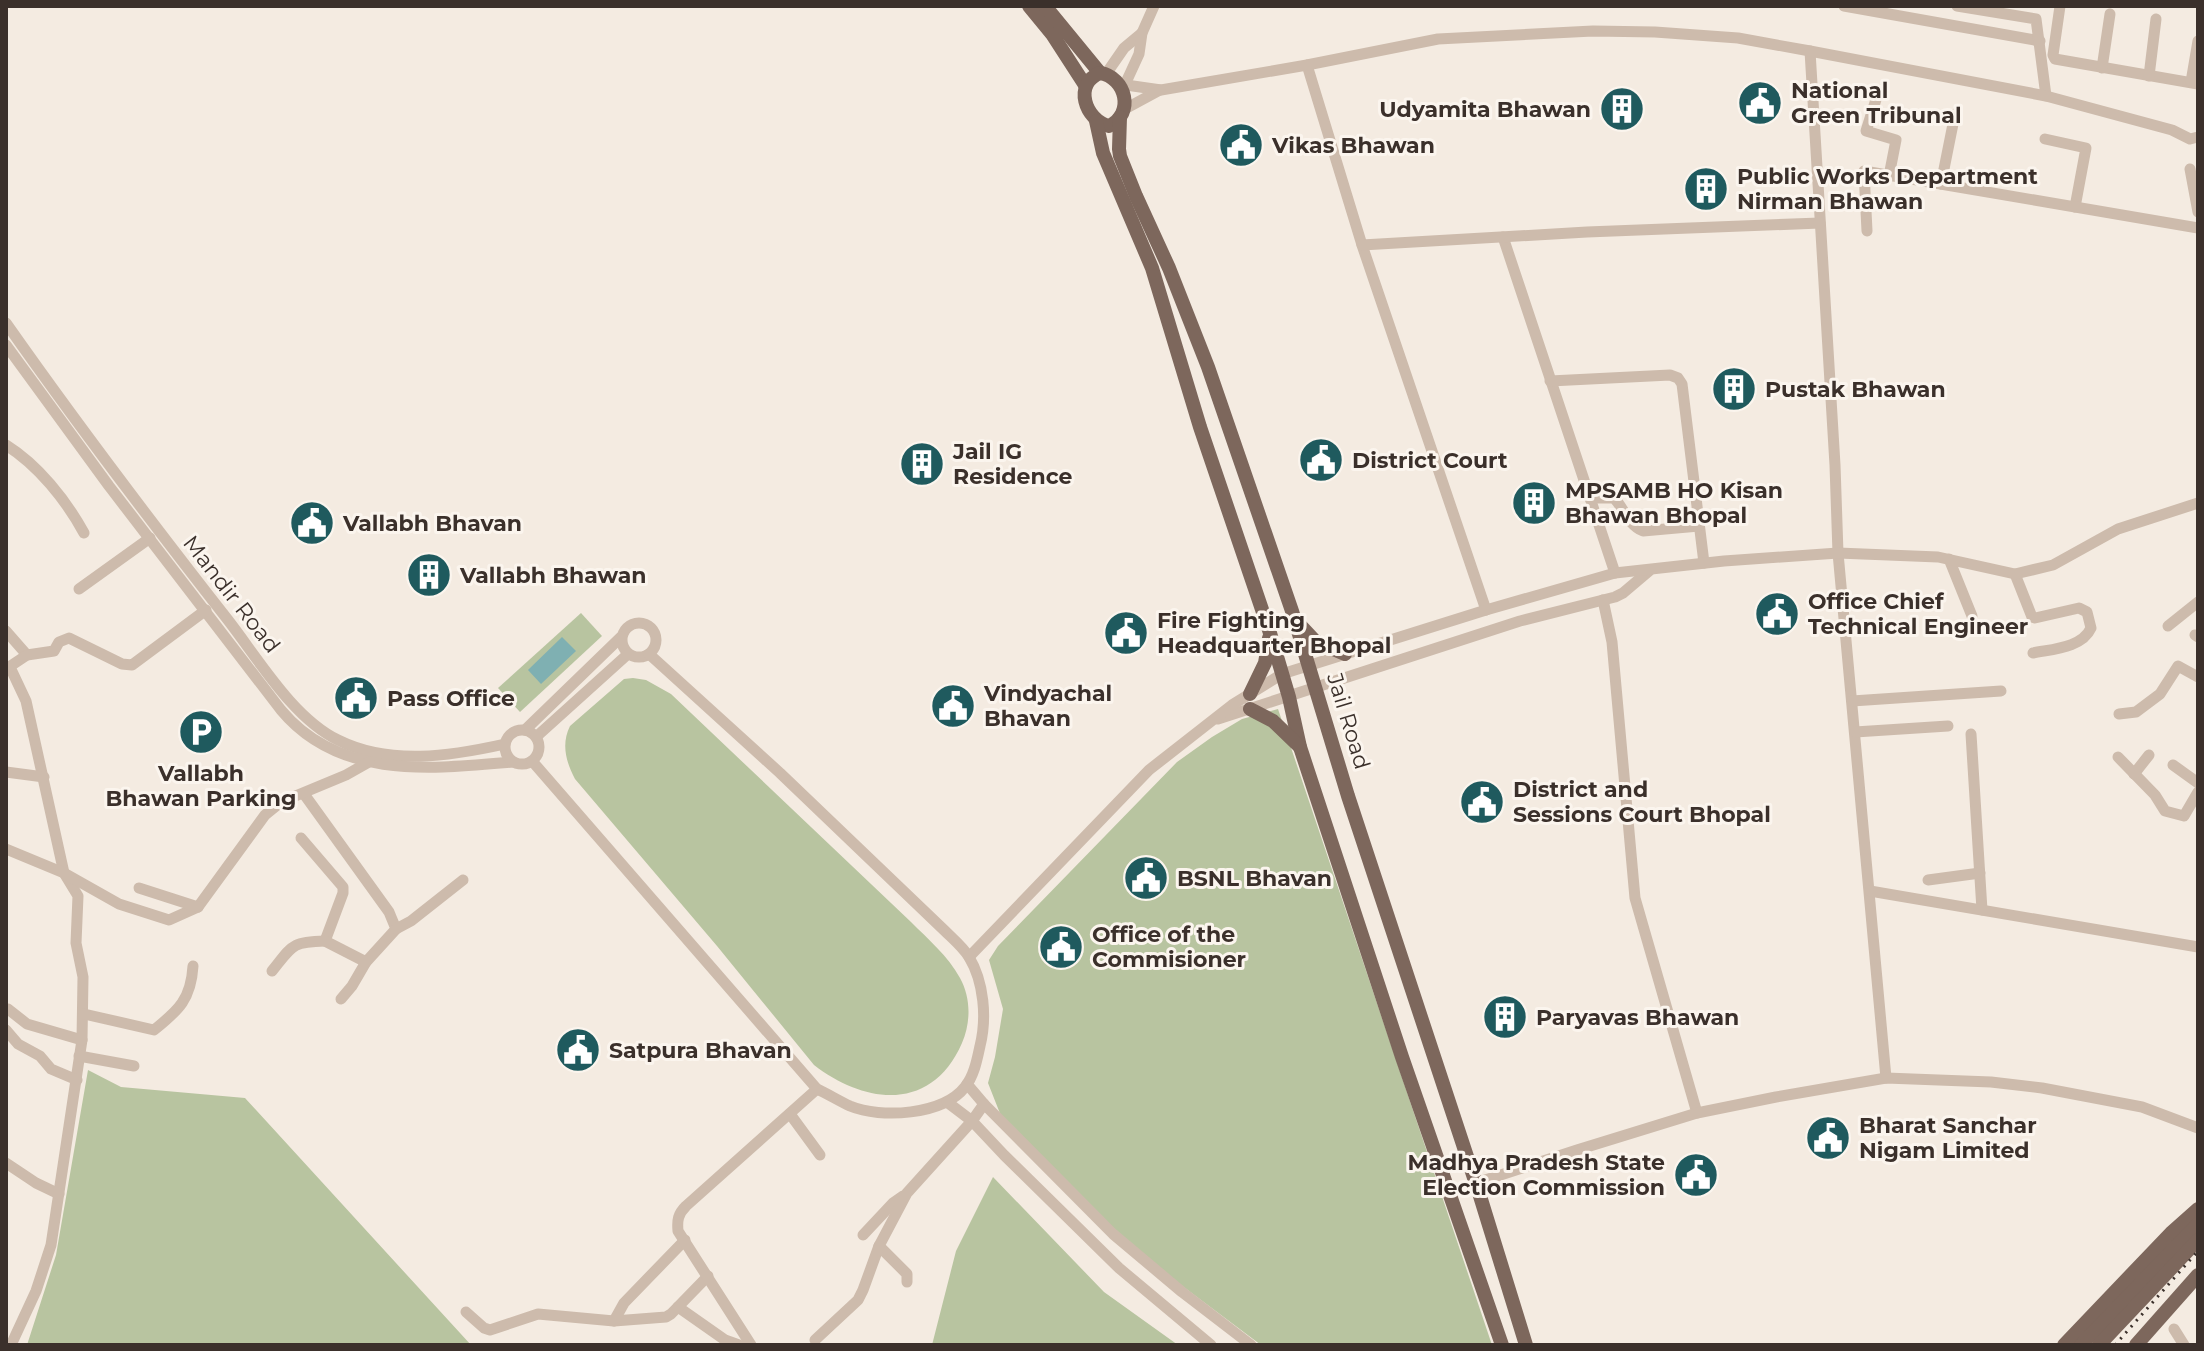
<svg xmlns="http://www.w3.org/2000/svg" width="2204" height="1351" viewBox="0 0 2204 1351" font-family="Montserrat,sans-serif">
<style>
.green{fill:#b8c4a0}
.water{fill:#7fb0b2}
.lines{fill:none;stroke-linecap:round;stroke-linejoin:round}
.minor{stroke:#cdbbac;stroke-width:11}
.major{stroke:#7d675c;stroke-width:14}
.rail{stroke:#3b302b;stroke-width:3;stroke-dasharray:2 6;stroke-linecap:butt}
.labels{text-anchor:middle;stroke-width:6;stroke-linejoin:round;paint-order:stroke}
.poi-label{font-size:22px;font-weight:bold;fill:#3b302b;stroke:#fbf5ee;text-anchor:start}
.street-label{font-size:22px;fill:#3b302b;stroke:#fbf5ee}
</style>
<rect width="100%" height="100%" fill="#f4ebe1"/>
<g class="green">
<polygon points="581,613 602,636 520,712 498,688"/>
<path d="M633,678l13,2 25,14 240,228c17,17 37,34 49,56 11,20 11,44 2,65 -30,69 -96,62 -148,22l-97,-119 -142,-167c-9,-17 -14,-35 -5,-53l54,-47z"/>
<polygon points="1278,709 1492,1345 1261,1345 1133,1249 1001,1116 988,1083 995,1057 1003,1009 989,960 998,946 1177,762 1212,737 1242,719"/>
<polygon points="88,1070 121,1087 245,1098 471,1345 27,1345 56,1255"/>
<polygon points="993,1177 1104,1292 1178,1345 932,1345 956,1251"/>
</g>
<polygon class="water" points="562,637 576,651 541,684 528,670"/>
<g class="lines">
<g class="minor">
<polyline points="1844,6 2040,41"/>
<polyline points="1957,6 2036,19 2046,96"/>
<polyline points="2060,6 2053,55 2055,59 2198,84"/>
<polyline points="1810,51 1835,465 1838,553 1886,1078"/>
<polyline points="1307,65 1362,245 1486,610"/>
<polyline points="2102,68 2110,14"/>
<polyline points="1106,74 1124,48 1142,33"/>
<polyline points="2149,76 2156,19"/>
<polyline points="2191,82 2198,41"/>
<polyline points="1119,84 1161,90 1307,65 1438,39 1593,31 1655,32 1738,38 1810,51 2046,96 2172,130 2190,139 2198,137"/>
<polyline points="1879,90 1866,131 1896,140 1889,176"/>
<polyline points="1122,91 1139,54 1142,33 1154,6"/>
<polyline points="1123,110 1160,90"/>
<polyline points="2045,139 2086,148 2075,207"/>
<polyline points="2190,169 2198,212"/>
<polyline points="1941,184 1955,114"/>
<polyline points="1867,231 1864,171 2198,228"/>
<polyline points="1503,237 1615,573"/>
<polyline points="1362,245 1587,232 1820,223"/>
<path d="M6,323c71,101 146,200 222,297 31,40 65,98 110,120 52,26 113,16 167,4"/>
<path d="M6,345l103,141 172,224c58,70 150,59 232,52"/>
<polyline points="1550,381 1670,375 1678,378 1682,384 1704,563"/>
<path d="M6,445c32,20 60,55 78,88"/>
<path d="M1590,498h24c10,10 14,27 29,33l56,-5"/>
<polyline points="1949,559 1972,616"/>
<path d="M2015,574l17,43 3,1 44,-10 8,4 4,16c-9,20 -39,21 -58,25"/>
<polyline points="79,589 150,538"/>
<polyline points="1603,600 1612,642 1635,898 1697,1113"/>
<circle cx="639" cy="640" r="17"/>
<polyline points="2168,626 2198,602"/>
<polyline points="6,631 27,655"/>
<polyline points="2195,635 2198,637"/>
<polyline points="10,667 26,701 64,873 78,896 76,943 83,977 82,1040 51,1245 36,1291 11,1345"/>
<polyline points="6,669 27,655 54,651 59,642 69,638 122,664 132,665 206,610"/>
<polyline points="1852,701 2001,691"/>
<polyline points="2119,714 2136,712 2160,694 2178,666 2198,677"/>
<polyline points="1218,719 1520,621 1615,597 1623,593 1649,571"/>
<circle cx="522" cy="747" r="17"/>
<polyline points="525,730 621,637"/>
<polyline points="1855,732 1948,726"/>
<polyline points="1971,734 1982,910"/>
<polyline points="536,737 628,654"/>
<polyline points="2118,757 2155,795 2165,811 2184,816 2198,792"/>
<path d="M532,761l285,328c11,5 22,12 33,17 31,13 93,9 115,-19 9,-11 12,-27 15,-41 7,-28 4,-64 -11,-89 -6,-10 -17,-19 -25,-27l-164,-157 -131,-119"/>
<polyline points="2173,765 2198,783"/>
<polyline points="6,772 44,777"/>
<polyline points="2134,774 2149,755"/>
<polyline points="304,794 389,912 396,929 366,962 352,986 341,999"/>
<polyline points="301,838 343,887 343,893 325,941 366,962"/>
<polyline points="6,849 64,873 119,904 169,920 198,907 265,815 281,802 346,775 369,762"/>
<polyline points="1928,880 1980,873"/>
<polyline points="139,888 198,907"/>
<polyline points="1870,891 2198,947"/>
<polyline points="396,929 411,921 463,880"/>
<polyline points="969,957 1149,770 1232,705 1282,674 1486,610 1615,573 1724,561 1838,553 1938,557 2015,574 2053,565 2118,529 2198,503"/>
<path d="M272,971c21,-26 19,-29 53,-30"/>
<polyline points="8,1009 27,1024 82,1040"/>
<path d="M84,1014l70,16c25,-20 37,-31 39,-64"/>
<polyline points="6,1030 18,1044 40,1056 51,1069 77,1080"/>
<polyline points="79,1056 134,1066"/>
<polyline points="967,1084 984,1104 1113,1234 1182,1292 1251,1345"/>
<polyline points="947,1102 972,1121 1004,1155 1119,1268 1211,1345"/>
<polyline points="790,1114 820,1155"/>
<polyline points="6,1163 36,1183 59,1194"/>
<polyline points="1476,1183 1577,1150 1697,1113 1776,1097 1886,1078 1991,1082 2042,1088 2142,1107 2198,1128"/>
<polyline points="863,1235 893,1203 903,1196"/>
<polyline points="907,1282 907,1274 879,1246 907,1193 972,1121 984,1104"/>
<polyline points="678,1307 725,1340 739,1345"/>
<polyline points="466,1312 484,1328 490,1330 538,1314 614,1321 666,1317 671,1314 708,1276"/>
<polyline points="614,1321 624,1303 685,1240"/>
<polyline points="2174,1329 2184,1345"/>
<polyline points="815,1340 858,1300 863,1290 879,1246"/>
<path d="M751,1345l-73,-114c-1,-11 0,-17 8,-25l131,-117"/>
</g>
<g class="major">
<polyline points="1029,6 1052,34 1085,85"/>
<polyline points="1045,6 1100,73"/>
<path d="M1100,73c26,4 35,41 9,53 -24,-6 -36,-42 -9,-53z"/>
<polyline points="1120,117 1119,149 1120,156 1136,196 1169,268 1208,367 1292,611 1348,796 1480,1196 1526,1345"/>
<polyline points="1096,121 1103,153 1152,268 1200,427 1270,633 1289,697 1300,747 1402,1057 1502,1345"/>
<polyline points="1300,625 1315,641 1345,654"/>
<polyline points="1250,694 1265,663 1269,638"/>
<polyline points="1250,709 1273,721 1300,747"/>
<polyline points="2064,1345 2171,1233 2198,1209"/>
<polyline points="2081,1345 2198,1224"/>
<polyline points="2099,1345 2198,1240"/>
<polyline points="2136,1345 2198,1275"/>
</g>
<polyline class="rail" points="2115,1345 2198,1251"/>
</g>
<defs>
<g id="civic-disc" transform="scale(2.3)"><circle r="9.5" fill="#1f5a5e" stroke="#fbf5ee"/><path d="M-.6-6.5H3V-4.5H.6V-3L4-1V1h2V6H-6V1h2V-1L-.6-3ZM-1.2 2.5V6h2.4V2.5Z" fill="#fff"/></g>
<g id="building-disc" transform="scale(2.3)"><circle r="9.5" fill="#1f5a5e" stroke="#fbf5ee"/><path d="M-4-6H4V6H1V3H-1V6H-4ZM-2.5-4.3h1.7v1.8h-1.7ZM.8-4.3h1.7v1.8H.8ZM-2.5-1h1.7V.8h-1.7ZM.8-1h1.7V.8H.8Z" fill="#fff"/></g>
<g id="parking-disc" transform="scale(2.3)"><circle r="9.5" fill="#1f5a5e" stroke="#fbf5ee"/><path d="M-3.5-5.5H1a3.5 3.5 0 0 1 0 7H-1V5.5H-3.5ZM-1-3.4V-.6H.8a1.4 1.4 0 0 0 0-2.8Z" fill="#fff"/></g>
</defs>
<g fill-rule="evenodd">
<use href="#civic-disc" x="1760" y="103"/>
<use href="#building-disc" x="1622" y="109"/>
<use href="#civic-disc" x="1241" y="145"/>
<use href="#building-disc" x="1706" y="189"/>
<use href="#building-disc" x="1734" y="389"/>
<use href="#civic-disc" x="1321" y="460"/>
<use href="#building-disc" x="922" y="464"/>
<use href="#building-disc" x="1534" y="503"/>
<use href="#civic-disc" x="312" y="523"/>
<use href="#building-disc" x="429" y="575"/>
<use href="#civic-disc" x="1777" y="614"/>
<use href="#civic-disc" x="1126" y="633"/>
<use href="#civic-disc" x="356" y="698"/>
<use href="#civic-disc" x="953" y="706"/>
<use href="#parking-disc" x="201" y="732"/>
<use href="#civic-disc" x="1482" y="802"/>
<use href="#civic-disc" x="1146" y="878"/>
<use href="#civic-disc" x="1061" y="947"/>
<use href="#building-disc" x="1505" y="1017"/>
<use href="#civic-disc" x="578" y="1050"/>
<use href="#civic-disc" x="1828" y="1138"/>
<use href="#civic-disc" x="1696" y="1175"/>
</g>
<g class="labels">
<g class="poi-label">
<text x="1791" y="98">National<tspan x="1791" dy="25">Green Tribunal</tspan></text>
<text x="1591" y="117" text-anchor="end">Udyamita Bhawan</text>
<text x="1272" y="153">Vikas Bhawan</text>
<text x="1737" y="184">Public Works Department<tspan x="1737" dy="25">Nirman Bhawan</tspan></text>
<text x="1765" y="397">Pustak Bhawan</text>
<text x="953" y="459">Jail IG<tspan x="953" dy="25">Residence</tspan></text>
<text x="1352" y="468">District Court</text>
<text x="1565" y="498">MPSAMB HO Kisan<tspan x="1565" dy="25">Bhawan Bhopal</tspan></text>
<text x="343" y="531">Vallabh Bhavan</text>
<text x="460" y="583">Vallabh Bhawan</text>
<text x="1808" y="609">Office Chief<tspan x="1808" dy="25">Technical Engineer</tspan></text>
<text x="1157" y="628">Fire Fighting<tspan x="1157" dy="25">Headquarter Bhopal</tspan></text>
<text x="984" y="701">Vindyachal<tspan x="984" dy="25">Bhavan</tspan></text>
<text x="387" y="706">Pass Office</text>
<text x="201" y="781" text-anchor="middle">Vallabh<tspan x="201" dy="25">Bhawan Parking</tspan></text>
<text x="1513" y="797">District and<tspan x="1513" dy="25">Sessions Court Bhopal</tspan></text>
<text x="1177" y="886">BSNL Bhavan</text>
<text x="1092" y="942">Office of the<tspan x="1092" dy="25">Commisioner</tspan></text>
<text x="1536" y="1025">Paryavas Bhawan</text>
<text x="609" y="1058">Satpura Bhavan</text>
<text x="1859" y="1133">Bharat Sanchar<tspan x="1859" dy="25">Nigam Limited</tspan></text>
<text x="1665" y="1170" text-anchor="end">Madhya Pradesh State<tspan x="1665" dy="25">Election Commission</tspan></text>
</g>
<g class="street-label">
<text transform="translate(232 594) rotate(52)" y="8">Mandir Road</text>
<text transform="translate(1349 721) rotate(73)" y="8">Jail Road</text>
</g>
</g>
<rect width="2204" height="1351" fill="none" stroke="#3b302b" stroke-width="16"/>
</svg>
